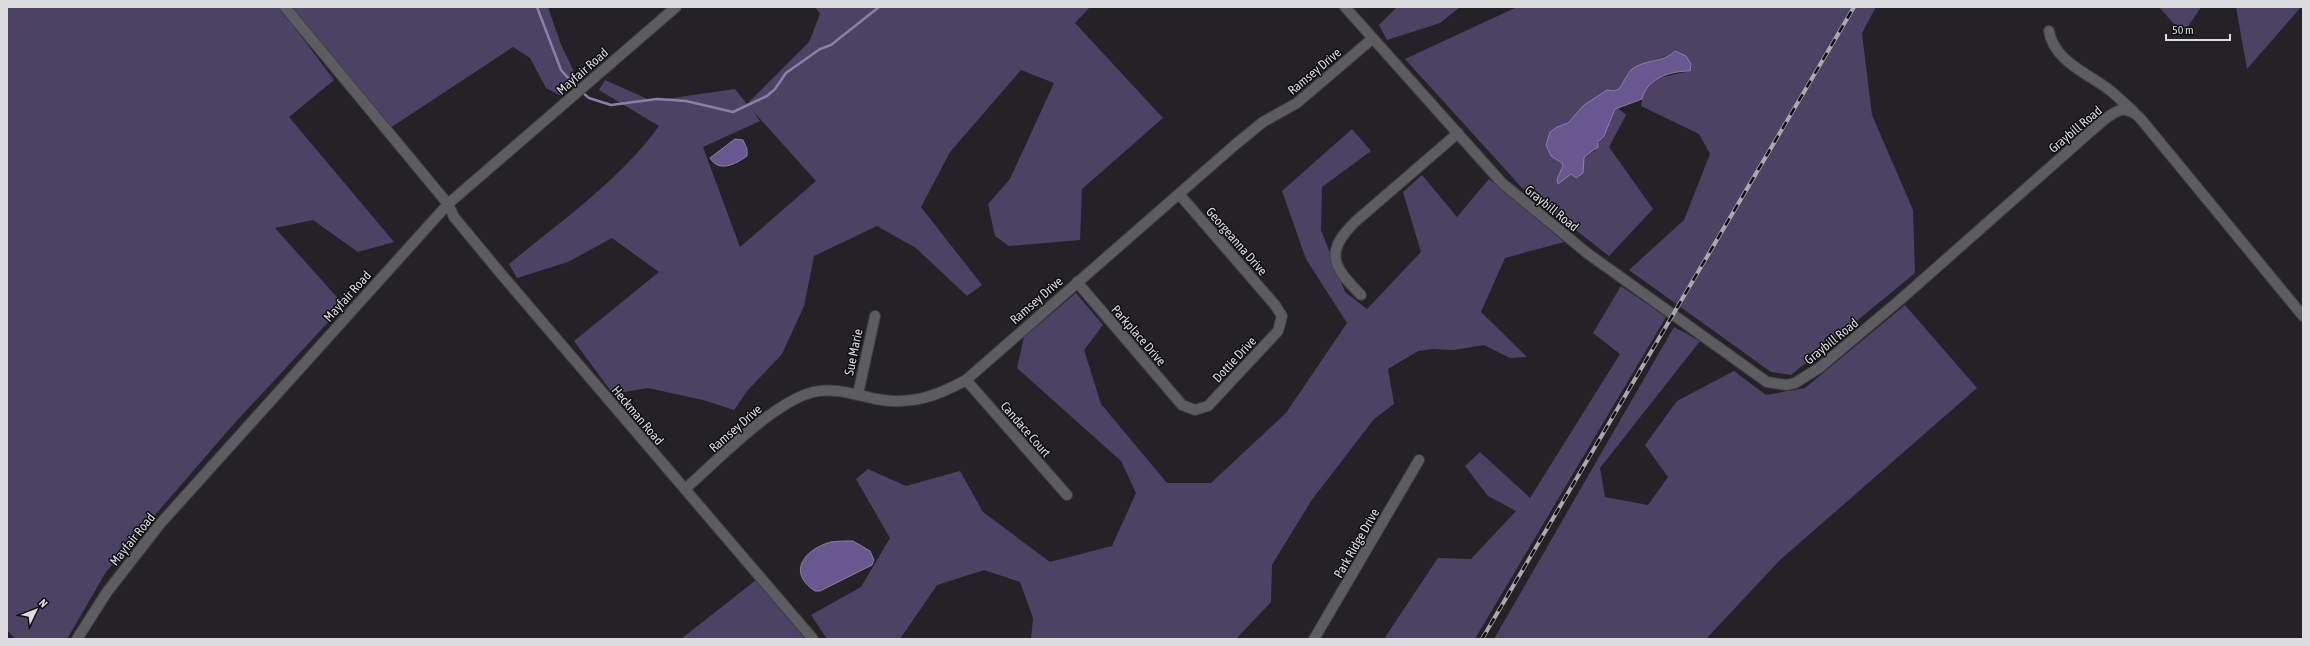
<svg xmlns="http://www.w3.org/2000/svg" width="2310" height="646" viewBox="0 0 2310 646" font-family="'Asap Condensed',sans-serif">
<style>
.green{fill:#4c4364;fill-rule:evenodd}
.water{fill:#695890;stroke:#8c7fa7}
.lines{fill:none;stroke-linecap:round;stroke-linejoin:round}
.stream{stroke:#8c7fa7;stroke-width:2.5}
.minor-casing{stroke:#3f3e41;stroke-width:12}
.tertiary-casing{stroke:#3f3e41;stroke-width:12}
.minor{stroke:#5d5c61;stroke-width:10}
.tertiary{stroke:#5d5c61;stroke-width:10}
.rail-casing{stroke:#aaa9ad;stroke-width:4}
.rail{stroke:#0d0c0e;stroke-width:2.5;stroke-dasharray:8;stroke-linecap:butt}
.labels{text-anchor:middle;stroke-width:3;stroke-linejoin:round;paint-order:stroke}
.street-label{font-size:13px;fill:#dcdbde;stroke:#0d0c0e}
</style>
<rect width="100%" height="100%" fill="#242227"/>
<g class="green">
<polygon points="7,7 548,7 560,42 574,72 561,96 546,88 530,58 513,47 390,128 305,25 289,20 334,80 289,117 394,242 358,252 313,220 275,228 344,305 231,427 106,572 67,639 15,639 7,630"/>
<path d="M815,7h275l-15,16 88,95 -81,71 -2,51 -71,6 -14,-10 -7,-32 22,-25 44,-96 -33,-13 -71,82 -29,55 61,78 -15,11 -51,-48 -39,-22 -63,30 -10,50 -22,48 -34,36 -14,20 -31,-10 -55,-12 -35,6 -39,-53 85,-69 -47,-34 -44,24 -51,16 -8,-14c52,-43 110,-83 150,-138l-60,-36 6,-10 47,21 83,-12 12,15 62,-62 11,-28zM753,111l63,70 -76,66 -37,-100 57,-26z"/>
<polygon points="1397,7 1460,7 1440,23 1387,40 1379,25"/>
<polygon points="1517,7 1876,7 1862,33 1872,115 1913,210 1915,273 1791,375 1771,372 1629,270 1684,220 1710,154 1699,134 1641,106 1644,89 1654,79 1690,71 1672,54 1638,66 1619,89 1614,91 1607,90 1584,105 1568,123 1557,127 1550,133 1546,145 1562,163 1563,166 1557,179 1560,183 1571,174 1584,157 1595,151 1615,109 1618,108 1626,115 1609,147 1653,209 1609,256 1523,189 1405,59"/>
<polygon points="2159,7 2201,7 2183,34"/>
<polygon points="2236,7 2301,7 2247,69"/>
<polygon points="1352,129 1371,151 1322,187 1321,230 1345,292 1367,309 1421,252 1403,192 1422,175 1457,217 1489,179 1564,242 1505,258 1481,312 1527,357 1510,358 1484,345 1454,350 1432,349 1418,351 1388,369 1394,404 1374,419 1311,501 1272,565 1271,602 1236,639 1031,639 1033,618 1020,582 984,570 937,585 900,639 827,639 811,615 861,587 890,538 856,479 868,469 906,486 960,471 983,512 1050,562 1112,546 1136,493 1121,461 1017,368 1024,337 1076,293 1103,325 1084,350 1101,404 1167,483 1211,483 1286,413 1347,323 1306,259 1282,191"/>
<polygon points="1621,286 1666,317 1475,639 1384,639 1438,558 1471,559 1516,511 1488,496 1465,466 1480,452 1530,498 1620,354 1593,333"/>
<polygon points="1905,305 1977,388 1780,560 1706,639 1494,639 1674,327 1700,341 1600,468 1605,497 1648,505 1668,477 1645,445 1677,401 1734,371 1766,395 1805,388"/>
<polygon points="756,580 805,639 681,639"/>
</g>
<g class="water">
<path d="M1675,51l11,5 5,8 -1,7c-20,0 -43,7 -48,28l-27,10 -11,27 -6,6v5l-14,10 -1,16 -7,5 -5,-4 -13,10 -1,-5 6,-13 -1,-3 -11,-7 -5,-11 4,-13 7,-5 11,-4 16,-18 23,-15 7,1 5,-2c4,-6 8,-14 12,-19 12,-11 33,-7 44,-19z"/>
<path d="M735,139l8,1 4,9v7c-11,8 -28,17 -37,2z"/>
<path d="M853,541l17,10 4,9 -2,5 -52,26h-5c-29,-19 -10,-42 16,-49 7,-1 15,-1 22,-1z"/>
</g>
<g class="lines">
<g class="stream">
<polyline points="537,7 561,70 578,89"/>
<polyline points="582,92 589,98 611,105 657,99 686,101 733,112 767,96 775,89 786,73 820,49 831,45 879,7"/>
</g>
<g class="minor-casing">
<g id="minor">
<polyline points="285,7 448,204"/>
<path d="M1345,7l157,176 85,70 180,129 19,3 9,-2 24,-15 81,-68 191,-169c16,-13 30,-32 49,-13l163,198"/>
<path d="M2049,31c5,31 41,43 63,61 7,6 14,13 21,19"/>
<polyline points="1077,282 1182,405 1195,410 1208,406 1278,331 1282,316 1275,305 1179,194"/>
<path d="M1361,295c-29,-29 -37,-43 -5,-74l102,-88"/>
<polyline points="966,380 1067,495"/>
<polyline points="858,394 875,316"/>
<path d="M685,489c33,-29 87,-86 128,-97 22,-5 42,3 63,7 34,7 61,-3 90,-19l270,-236 27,-22 34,-19 75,-64"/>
<polyline points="1314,639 1419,460"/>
</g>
</g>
<g class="tertiary-casing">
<g id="tertiary">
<polyline points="448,204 454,217 502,275 813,639"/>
<polyline points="77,639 107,592 160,524 448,204 676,7"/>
</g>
</g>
<use href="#minor" class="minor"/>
<use href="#tertiary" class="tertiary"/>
<g class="rail-casing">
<polyline id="rail" points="1482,639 1854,7"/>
</g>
<use href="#rail" class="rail"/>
</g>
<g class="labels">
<g class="street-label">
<text transform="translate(582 71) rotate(-41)" y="5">Mayfair Road</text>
<text transform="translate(1314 71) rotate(-40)" y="5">Ramsey Drive</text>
<text transform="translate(2075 129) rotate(-40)" y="5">Graybill Road</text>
<text transform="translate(1552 208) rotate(39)" y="5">Graybill Road</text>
<text transform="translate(1237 241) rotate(49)" y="5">Georgeanna Drive</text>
<text transform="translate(347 296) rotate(-48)" y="5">Mayfair Road</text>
<text transform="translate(1036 300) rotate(-41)" y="5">Ramsey Drive</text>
<text transform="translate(1139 335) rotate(49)" y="5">Parkplace Drive</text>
<text transform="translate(1831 341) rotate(-39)" y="5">Graybill Road</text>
<text transform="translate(853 352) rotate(-78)" y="5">Sue Marie</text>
<text transform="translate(1234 359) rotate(-47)" y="5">Dottie Drive</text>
<text transform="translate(638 415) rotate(50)" y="5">Heckman Road</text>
<text transform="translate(735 428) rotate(-41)" y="5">Ramsey Drive</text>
<text transform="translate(1026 429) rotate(49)" y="5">Candace Court</text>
<text transform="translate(132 539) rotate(-51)" y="5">Mayfair Road</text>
<text transform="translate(1356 543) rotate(-60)" y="5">Park Ridge Drive</text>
</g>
</g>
<rect width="2310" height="646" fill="none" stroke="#dcdbde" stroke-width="16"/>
<g transform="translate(36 610) rotate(47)" stroke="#0d0c0e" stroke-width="3" paint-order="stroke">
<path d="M0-3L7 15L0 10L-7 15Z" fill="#dcdbde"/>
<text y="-6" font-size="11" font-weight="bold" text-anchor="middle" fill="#dcdbde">N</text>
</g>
<path d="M2166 34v6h64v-6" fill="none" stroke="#dcdbde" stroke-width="2"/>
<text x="2172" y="34" font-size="12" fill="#dcdbde" stroke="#0d0c0e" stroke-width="3" paint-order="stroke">50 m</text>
</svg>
